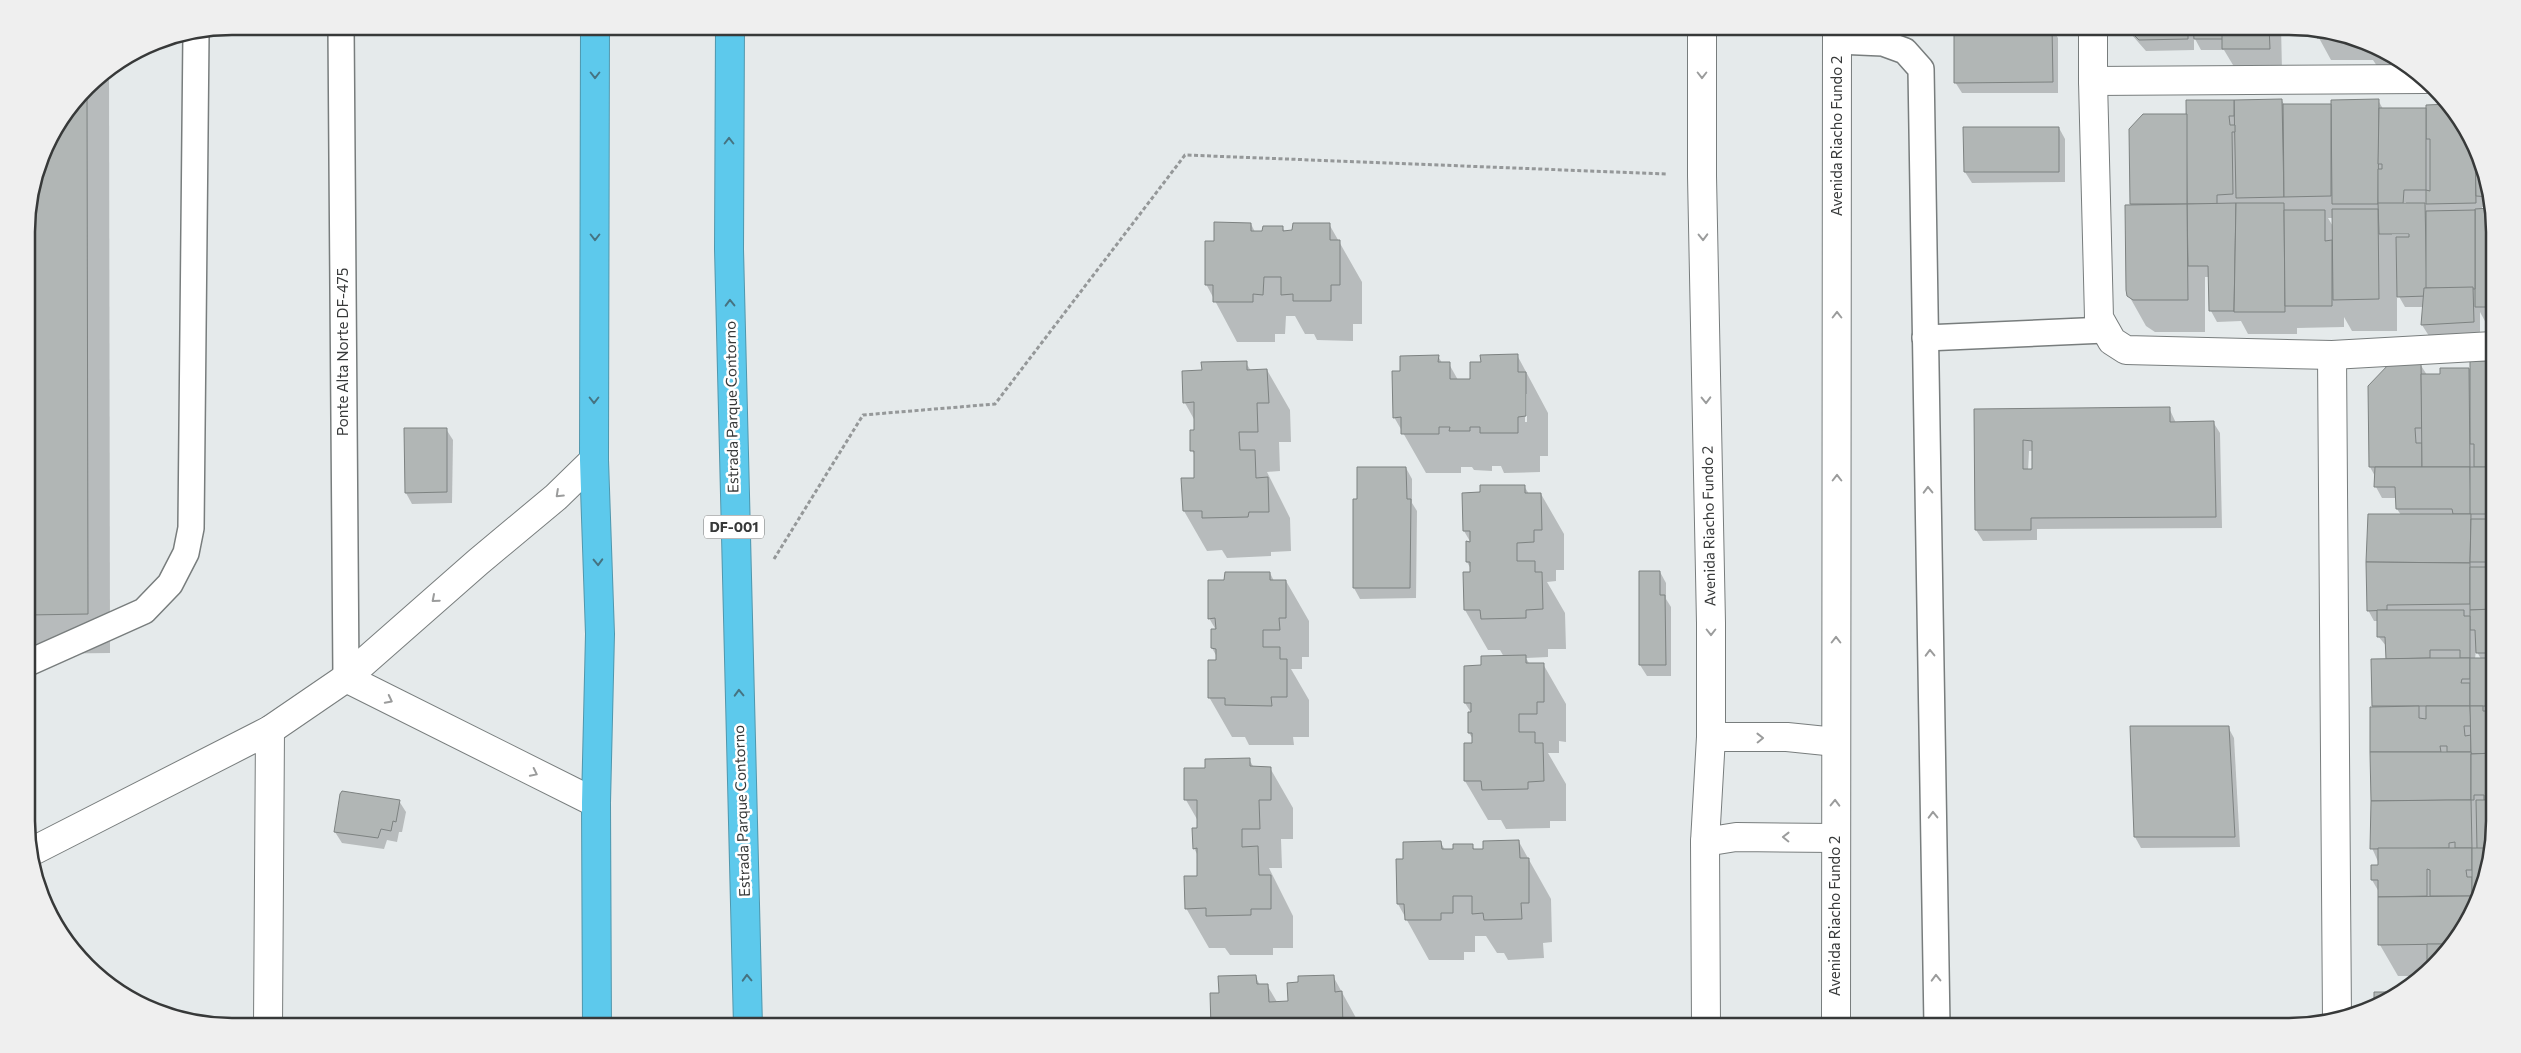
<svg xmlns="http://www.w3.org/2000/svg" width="2521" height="1053" viewBox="0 0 2521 1053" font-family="Commissioner,sans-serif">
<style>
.shadow{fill:#0003;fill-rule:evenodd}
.building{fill:#b1b6b5;stroke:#7d8281;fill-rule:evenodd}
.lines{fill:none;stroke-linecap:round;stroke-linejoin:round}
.lane-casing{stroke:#787d7d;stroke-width:28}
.street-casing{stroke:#787d7d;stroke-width:30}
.secondary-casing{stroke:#787d7d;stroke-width:30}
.highway-casing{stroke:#5097ad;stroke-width:30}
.path{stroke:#959899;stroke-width:3;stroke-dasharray:4 2.5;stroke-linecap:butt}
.lane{stroke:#fff;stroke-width:25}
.street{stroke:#fff;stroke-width:28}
.secondary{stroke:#fff;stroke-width:28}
.highway{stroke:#5dc9ec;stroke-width:28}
.oneway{stroke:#467381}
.oneway2{stroke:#9b9c9c}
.labels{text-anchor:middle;stroke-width:5;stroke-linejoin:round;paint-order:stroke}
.shield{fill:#fff;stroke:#737474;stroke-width:1}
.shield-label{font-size:14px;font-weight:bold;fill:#373939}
.street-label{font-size:15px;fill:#373939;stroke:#fff}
.rim{fill:none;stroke:#373939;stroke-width:2.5}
</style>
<rect width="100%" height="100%" fill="#e5eaeb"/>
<g class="shadow">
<polygon points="2124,26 2281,26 2282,71 2236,70 2224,50 2201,50 2194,37 2194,50 2146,51"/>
<polygon points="2051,27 2058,38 2058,93 1962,93 1955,82"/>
<polygon points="2319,32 2368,42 2415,69 2379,69 2373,60 2331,60 2319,38"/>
<polygon points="109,69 110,653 28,654 27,218 48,141 96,77"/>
<path d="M2378,100l5,9h44v-3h24l28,47 14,52v2h-11v3h11v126l-13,-24v21l-51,3 -7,-11 2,-18h-19l-8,-14v38h-45l-8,-14v10l-47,1v6h-49l-7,-13 -24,1 -6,-11 -1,-34h-5v55h-50l-9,-6 -18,-32 3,-88 -1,-76 58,-15 -1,-13 95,-1 3,5 45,-1 2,4zM2390,202h16v3zM2328,218h6v10zM2392,233h24v2h-24z"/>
<polygon points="2059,128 2065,139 2065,182 1972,183 1965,172"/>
<polygon points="1251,224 1255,232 1264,232 1282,227 1285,232 1329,224 1362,282 1362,324 1353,324 1353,341 1317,340 1314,334 1305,334 1295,316 1286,316 1285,334 1275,334 1275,342 1237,342 1206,284 1215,242"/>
<path d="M1517,355l31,58v43h-8v16l-36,1 -3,-7h-9v5l-18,-1 -2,-3h-11v6h-35l-32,-56 8,-45 36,-16 4,7 7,1 9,16h13l11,-17zM1525,394h2v28h-2z"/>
<path d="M2471,362h22l2,460 -16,78 -27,47 -31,29h-23l-18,-31 -1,-53 -7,-12 8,-14 -8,-18v-188h15v-13l-9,-11 1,-15h-5l-6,-11 33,-95 -4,-6v-11h-15l-6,-11v-9l-6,-11v-81l50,-22 7,11h14v-5l30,-1zM2476,650l5,9h-6z"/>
<polygon points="1246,363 1251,371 1267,370 1290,410 1291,442 1279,442 1280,471 1267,472 1290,518 1291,551 1271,552 1271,556 1227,558 1222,550 1207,551 1184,511 1196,479 1195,456 1192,450 1195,421 1185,403 1203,371"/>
<path d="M2169,408l7,15 37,-1 7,11 2,95 -185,1v11l-54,1 -7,-11 -1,-119zM2029,451h4v20h-5z"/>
<polygon points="446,429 453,440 452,503 412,504 406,493"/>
<polygon points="1406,468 1412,479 1412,503 1417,511 1416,598 1360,599 1354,588 1358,501"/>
<polygon points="1524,486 1529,494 1541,494 1564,534 1564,570 1556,570 1556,581 1547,582 1565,613 1566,649 1548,649 1548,657 1526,658 1530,665 1543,664 1566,704 1566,742 1559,741 1559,753 1548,753 1566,784 1566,821 1550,821 1550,828 1506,829 1501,820 1488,820 1465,781 1473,739 1469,733 1472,714 1465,703 1483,667 1504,657 1500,650 1488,650 1465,610 1471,569 1467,562 1471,543 1464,531 1463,494"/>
<polygon points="1640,572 1660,572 1666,583 1666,599 1671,607 1671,676 1647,676 1640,665"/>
<polygon points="1270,573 1274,581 1286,581 1309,621 1309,657 1302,657 1302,669 1291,669 1309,700 1309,737 1293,737 1294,745 1249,745 1245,737 1232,737 1209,697 1217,657 1212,648 1216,630 1209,618 1226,581"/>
<polygon points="2228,727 2234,738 2240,847 2141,848 2135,837 2131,728"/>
<polygon points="1249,759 1254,768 1270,768 1293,808 1293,839 1281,839 1282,868 1269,868 1293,916 1293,948 1273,948 1273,955 1230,955 1225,948 1209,948 1186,908 1198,877 1198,856 1194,848 1198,821 1186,800 1206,769"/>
<polygon points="399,801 406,812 402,832 399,832 397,842 387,840 384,849 342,843 335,832"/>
<polygon points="1519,842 1551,899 1552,942 1543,943 1544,958 1508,960 1504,953 1497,953 1486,936 1475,936 1475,952 1464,952 1464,960 1429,960 1398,904 1404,861 1441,843 1445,850 1472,846 1475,850 1485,850"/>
<polygon points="1255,976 1260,985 1267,985 1277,1002 1289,1002 1333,976 1361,1027 1212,1027 1220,994"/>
</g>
<g class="building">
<polygon points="1954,26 2052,26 2053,82 1954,83"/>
<polygon points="2125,26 2188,26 2188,39 2139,40"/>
<polygon points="2193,26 2222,26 2223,39 2194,39"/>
<polygon points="2222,26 2269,26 2270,49 2222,49"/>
<polygon points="2317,32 2347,38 2317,38"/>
<polygon points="2365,41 2368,42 2377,47 2365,47"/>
<polygon points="87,89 88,614 28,615 27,218 48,141"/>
<polygon points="2282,99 2284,197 2236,198 2234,100"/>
<polygon points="2379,99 2378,204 2332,204 2331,100"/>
<polygon points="2186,100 2234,100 2234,116 2229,116 2230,125 2235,125 2235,132 2232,132 2233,194 2217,195 2217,204 2187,204"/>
<polygon points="2283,104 2331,104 2331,196 2284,197"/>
<polygon points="2450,104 2475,147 2476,203 2426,204 2426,190 2430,191 2430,139 2426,139 2426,105"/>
<polygon points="2379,108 2426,108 2426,190 2404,190 2403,204 2378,204 2378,169 2382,169 2382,164 2378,164"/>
<polygon points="2143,114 2187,114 2187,204 2130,204 2129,129"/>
<polygon points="1963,127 2059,127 2059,172 1964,172"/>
<polygon points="2475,147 2479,153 2491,197 2476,196"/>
<polygon points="2492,202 2493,307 2475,307 2475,209 2490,208 2489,203"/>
<polygon points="2236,203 2234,311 2209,311 2208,266 2188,266 2187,204"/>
<polygon points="2236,203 2284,203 2285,312 2234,312"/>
<polygon points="2378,203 2425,203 2427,296 2397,297 2396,237 2409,237 2409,234 2379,234"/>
<polygon points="2187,204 2188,300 2133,300 2127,296 2126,290 2125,205"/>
<polygon points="2332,209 2378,209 2379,299 2333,300"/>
<polygon points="2284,210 2325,210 2325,241 2332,240 2332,306 2285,306"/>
<polygon points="2475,210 2475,289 2426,288 2426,211"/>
<polygon points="1214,222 1251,223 1251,231 1262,231 1263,226 1283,226 1283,231 1292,230 1293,223 1330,223 1330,240 1340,240 1340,285 1331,285 1331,301 1293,301 1293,294 1281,295 1281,277 1264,277 1263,295 1253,294 1253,302 1213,302 1213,285 1205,285 1205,241 1214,241"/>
<polygon points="2473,287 2474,322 2421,325 2424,288"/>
<polygon points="1518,354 1518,372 1526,372 1526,416 1518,417 1518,433 1480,433 1480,427 1470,427 1470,431 1449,431 1450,427 1439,427 1439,434 1401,434 1401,417 1393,418 1392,371 1400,371 1400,356 1439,355 1438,362 1450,362 1450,379 1470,379 1470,362 1481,362 1480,355"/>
<polygon points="1247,361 1247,370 1267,369 1269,403 1257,403 1258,432 1239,432 1240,450 1255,450 1256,478 1268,477 1269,512 1249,512 1248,517 1202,518 1202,511 1183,511 1181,478 1194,478 1194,451 1190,451 1190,430 1194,430 1194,402 1183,403 1182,371 1202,370 1201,362"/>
<polygon points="2470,361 2493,361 2494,467 2474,467 2474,444 2470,444"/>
<polygon points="2390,363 2421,363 2422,428 2415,428 2416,443 2422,443 2422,467 2369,467 2368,386"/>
<polygon points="2440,368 2469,368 2470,467 2422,467 2421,374 2440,374"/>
<path d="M2170,407v15l44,-1 2,96 -185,1v12h-56l-1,-121zM2023,440l9,1v28h-9z"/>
<polygon points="404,428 447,428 447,492 405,493"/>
<polygon points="1357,467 1406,467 1407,499 1411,499 1410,588 1353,588 1353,499 1357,499"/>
<polygon points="2375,467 2470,467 2471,514 2453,514 2452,509 2396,509 2395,487 2374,487"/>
<rect x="2470" y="467" width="24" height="47"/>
<polygon points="1480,485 1525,485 1525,493 1541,493 1542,530 1534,530 1534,542 1517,543 1517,561 1535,561 1535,572 1542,572 1543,609 1526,610 1526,618 1481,619 1480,610 1464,610 1463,572 1470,572 1470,562 1466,562 1466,541 1470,542 1470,531 1463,531 1462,493 1480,492"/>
<polygon points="2368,514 2471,514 2470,563 2366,562"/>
<polygon points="2471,519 2494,519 2494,562 2470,562"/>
<polygon points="2366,562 2470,563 2470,604 2387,605 2387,610 2367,611"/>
<polygon points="2470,567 2494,567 2494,609 2470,610"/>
<polygon points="1639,571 1660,571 1660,595 1665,595 1666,665 1639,665"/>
<polygon points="1225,572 1270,572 1270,580 1286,580 1286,618 1279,618 1280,630 1263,630 1263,647 1280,647 1280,659 1287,659 1287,697 1271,697 1272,706 1225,705 1225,698 1208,698 1208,660 1216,660 1216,649 1211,648 1211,629 1216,629 1215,618 1208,619 1208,580 1224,580"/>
<polygon points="2494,609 2494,653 2476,653 2475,630 2470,630 2470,610"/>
<polygon points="2377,610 2464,610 2464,616 2470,616 2470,658 2460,658 2460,650 2430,650 2430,658 2386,659 2385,637 2377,637"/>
<polygon points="1526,655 1526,663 1544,663 1544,702 1537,702 1537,714 1519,714 1519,732 1535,732 1535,743 1543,743 1544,781 1528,782 1528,789 1482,790 1481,781 1464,781 1464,743 1472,743 1472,733 1468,733 1468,712 1471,712 1471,703 1464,703 1464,666 1481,665 1481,656"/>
<polygon points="2430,658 2470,658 2470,679 2462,679 2461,683 2470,683 2470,706 2372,706 2371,659"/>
<rect x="2470" y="658" width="24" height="48"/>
<polygon points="2419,706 2419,718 2426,719 2426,706 2470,706 2471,726 2464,726 2465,736 2471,735 2471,752 2447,752 2447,746 2440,746 2441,752 2370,752 2370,707"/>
<polygon points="2470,706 2483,706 2483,711 2494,711 2495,753 2471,754"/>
<polygon points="2130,726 2229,726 2235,837 2134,837"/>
<polygon points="2370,752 2471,752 2471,800 2371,801"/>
<polygon points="2495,753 2495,800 2484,800 2484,795 2474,795 2474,800 2471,800 2471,754"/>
<polygon points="1250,758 1250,766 1271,767 1271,800 1259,800 1260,829 1242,829 1242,847 1258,846 1259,875 1271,875 1271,909 1251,909 1251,915 1206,916 1206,908 1185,909 1184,876 1197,876 1197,848 1193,849 1192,828 1197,828 1197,800 1184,800 1184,768 1205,768 1205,759"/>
<polygon points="342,791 400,800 396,822 393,821 391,831 381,829 378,838 334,832 340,794"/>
<polygon points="2446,800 2471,800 2472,848 2455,848 2455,842 2449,843 2449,848 2370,849 2371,801"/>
<polygon points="2476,800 2495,800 2495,822 2489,848 2477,849"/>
<polygon points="1519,840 1520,858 1529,858 1529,903 1521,903 1522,919 1484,920 1483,913 1472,914 1472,896 1453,896 1453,913 1441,913 1441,920 1405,920 1404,904 1397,904 1396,859 1403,859 1403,842 1441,841 1442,849 1453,849 1453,844 1473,844 1473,849 1483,849 1483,841"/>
<polygon points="2378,848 2472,848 2472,870 2466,870 2467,877 2472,877 2472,896 2430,896 2430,870 2427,869 2427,896 2378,897 2378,880 2371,880 2371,865 2378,865"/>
<polygon points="2472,848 2489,848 2480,896 2472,896"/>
<polygon points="2472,896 2480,896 2473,911"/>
<polygon points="2472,896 2473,911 2454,944 2378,945 2378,897"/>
<polygon points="2427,944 2454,944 2427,970"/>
<polygon points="1256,975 1257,984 1268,984 1269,1002 1288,1001 1287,983 1298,982 1298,976 1334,975 1335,992 1342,991 1343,1027 1211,1027 1210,993 1219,993 1218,976"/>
<polygon points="2374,992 2403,992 2374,1007"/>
</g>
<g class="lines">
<g class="lane-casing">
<g id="lane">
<polyline points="341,26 346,678"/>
<polyline points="1837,41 1883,43 1905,51 1921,69 1937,1026"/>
<polyline points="1925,338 2105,330"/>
<polyline points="28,663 144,611 170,584 186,553 191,528 196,33"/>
</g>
</g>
<g class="street-casing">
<g id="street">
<polyline points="2093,26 2093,81 2099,318 2112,341 2126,350 2332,355 2493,346"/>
<polyline points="2093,81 2425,79"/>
<polyline points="2332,355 2337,1020"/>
<polyline points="268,1027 270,730"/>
</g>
</g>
<g class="secondary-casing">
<g id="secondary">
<polyline points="1702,26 1702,176 1711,623 1711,737 1705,842 1706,1026"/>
<polyline points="346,678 596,803"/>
<polyline points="1711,737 1787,737 1836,742"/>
<polyline points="1705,842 1736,837 1835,838"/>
<polyline points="29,853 270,730 346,678 478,562 556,497 594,460"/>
<polyline points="1836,1026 1837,26"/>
</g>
</g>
<g class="highway-casing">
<g id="highway">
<polyline points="595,26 594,460 600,634 596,803 597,1027"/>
<polyline points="730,26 729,249 748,1027"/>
</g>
</g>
<polyline class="path" points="774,559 863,415 995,404 1185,155 1666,174"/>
<use href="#lane" class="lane"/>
<use href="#street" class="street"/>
<use href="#secondary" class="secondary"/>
<use href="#highway" class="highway"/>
</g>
<defs><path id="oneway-chevron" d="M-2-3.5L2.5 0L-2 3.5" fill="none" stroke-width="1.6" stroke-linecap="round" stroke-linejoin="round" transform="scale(1.25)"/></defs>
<g class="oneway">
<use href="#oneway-chevron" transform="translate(595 75) rotate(90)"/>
<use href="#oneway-chevron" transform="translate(729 141) rotate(-90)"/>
<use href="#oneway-chevron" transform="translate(595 237) rotate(90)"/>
<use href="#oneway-chevron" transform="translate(730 303) rotate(-91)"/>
<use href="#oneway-chevron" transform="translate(594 400) rotate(90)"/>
<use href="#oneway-chevron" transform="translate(598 562) rotate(88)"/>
<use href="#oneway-chevron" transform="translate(739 693) rotate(-92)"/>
<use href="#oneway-chevron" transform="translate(747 978) rotate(-92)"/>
</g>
<g class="oneway2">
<use href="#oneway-chevron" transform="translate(1702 75) rotate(90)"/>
<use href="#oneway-chevron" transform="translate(1703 237) rotate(89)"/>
<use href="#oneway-chevron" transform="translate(1837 315) rotate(-90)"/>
<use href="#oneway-chevron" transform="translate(1706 400) rotate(89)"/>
<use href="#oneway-chevron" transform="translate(1837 478) rotate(-90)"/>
<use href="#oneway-chevron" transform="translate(1928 490) rotate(-91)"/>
<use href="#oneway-chevron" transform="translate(559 494) rotate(137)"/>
<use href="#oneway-chevron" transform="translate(435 599) rotate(139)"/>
<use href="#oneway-chevron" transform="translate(1711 632) rotate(90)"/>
<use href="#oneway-chevron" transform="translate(1836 640) rotate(-90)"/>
<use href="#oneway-chevron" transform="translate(1930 653) rotate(-91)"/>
<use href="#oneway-chevron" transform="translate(389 700) rotate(27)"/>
<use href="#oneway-chevron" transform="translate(1760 738) rotate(-1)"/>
<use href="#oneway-chevron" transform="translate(534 773) rotate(26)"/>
<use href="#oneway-chevron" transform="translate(1835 803) rotate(-89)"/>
<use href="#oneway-chevron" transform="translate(1933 815) rotate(-91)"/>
<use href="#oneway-chevron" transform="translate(1786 837) rotate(-179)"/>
<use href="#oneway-chevron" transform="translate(1936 978) rotate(-91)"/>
</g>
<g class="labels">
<rect class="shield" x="704" y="515.5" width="60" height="23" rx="4"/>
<g class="shield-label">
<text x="734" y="532">DF-001</text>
</g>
<g class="street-label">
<text transform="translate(1837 136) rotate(-90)" y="5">Avenida Riacho Fundo 2</text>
<text transform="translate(343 352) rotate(-90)" y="5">Ponte Alta Norte DF-475</text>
<text transform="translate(732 407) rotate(-91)" y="5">Estrada Parque Contorno</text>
<text transform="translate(1709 526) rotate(-91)" y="5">Avenida Riacho Fundo 2</text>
<text transform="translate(742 811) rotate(-92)" y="5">Estrada Parque Contorno</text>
<text transform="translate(1835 916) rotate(-90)" y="5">Avenida Riacho Fundo 2</text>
</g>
</g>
<path d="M0 0H2521V1053H0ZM232 35H2289A197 197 0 0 1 2486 232V821A197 197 0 0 1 2289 1018H232A197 197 0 0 1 35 821V232A197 197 0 0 1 232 35Z" fill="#efefef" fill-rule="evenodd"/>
<path class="rim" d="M232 35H2289A197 197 0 0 1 2486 232V821A197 197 0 0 1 2289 1018H232A197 197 0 0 1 35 821V232A197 197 0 0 1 232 35Z"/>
</svg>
